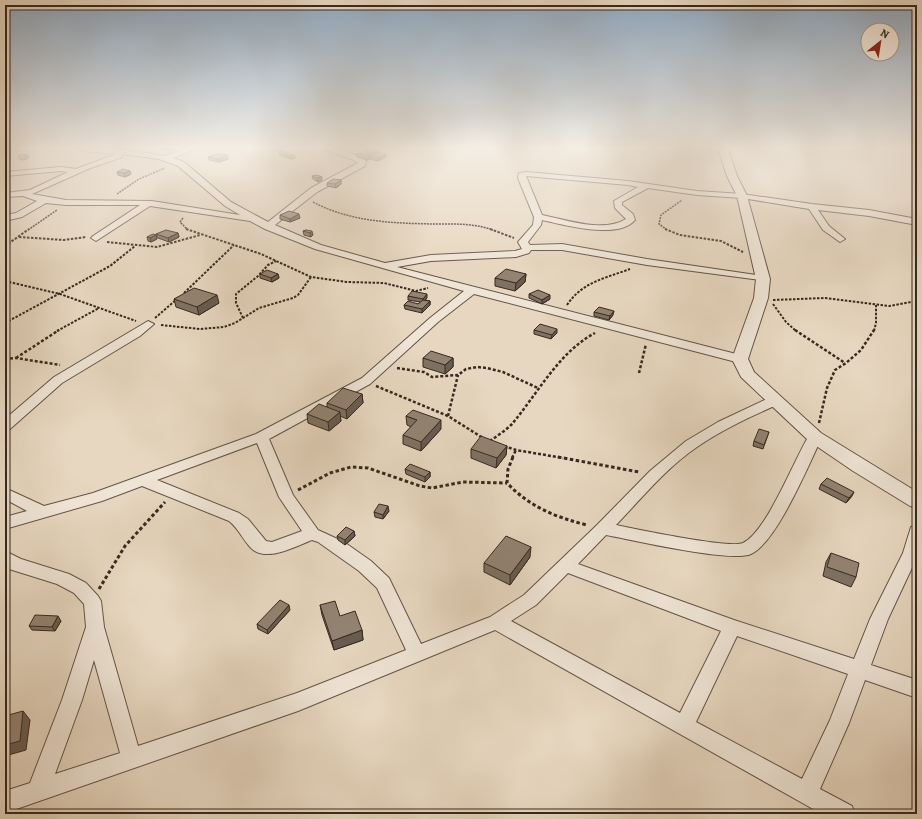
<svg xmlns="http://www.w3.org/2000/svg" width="922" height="819" viewBox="0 0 922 819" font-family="Alegreya,serif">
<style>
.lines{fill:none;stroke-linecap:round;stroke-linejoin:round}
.minor-casing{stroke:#645447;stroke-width:2}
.tertiary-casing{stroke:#645447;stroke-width:2}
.path-far3{stroke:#38291f;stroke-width:1.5;stroke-dasharray:2 1;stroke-linecap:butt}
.path-far2{stroke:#38291f;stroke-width:2;stroke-dasharray:2.5 1.5;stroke-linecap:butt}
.path-far1{stroke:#38291f;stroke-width:2.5;stroke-dasharray:3 2;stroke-linecap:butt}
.path{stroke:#38291f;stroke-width:3;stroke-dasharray:3.5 2.5;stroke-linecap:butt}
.minor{fill:#efe5d6;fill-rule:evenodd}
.tertiary{fill:#efe5d6;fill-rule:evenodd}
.wall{fill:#7e7163;stroke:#38291f}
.shaded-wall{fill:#675c50;stroke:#38291f}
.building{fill:#938373;stroke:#38291f}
</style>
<rect width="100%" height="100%" fill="#e7d7c0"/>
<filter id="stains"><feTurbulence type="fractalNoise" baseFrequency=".005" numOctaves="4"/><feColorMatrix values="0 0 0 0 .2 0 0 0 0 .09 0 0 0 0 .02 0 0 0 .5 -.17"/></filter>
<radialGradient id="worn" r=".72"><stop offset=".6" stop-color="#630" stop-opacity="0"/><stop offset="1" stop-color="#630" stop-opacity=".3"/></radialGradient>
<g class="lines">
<g class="minor-casing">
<g id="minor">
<path d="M78,149h41l46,7 20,-7h11l-23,9 11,4 47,40 37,20 43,-34 47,-25 -4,-3 -31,-11c13,0 33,3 43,12l-1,5 -48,26 -42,33 46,20 64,18 46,-8 84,-4 7,-2 -4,-7 15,-17 1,-8 -16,-39 1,-5 7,-1 102,9 69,10 45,3 70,10 57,6 48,9v6l-48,-9 -51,-6 11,16 16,13 -5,3 -17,-12 -14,-21 -67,-11 -45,-3 -49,-7 -26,14v3l11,9 2,6c-17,20 -70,5 -93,0l-1,5 -13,17 2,3 32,-1 85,15 116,17 5,3 -1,2 -120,-16 -85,-15h-31l-2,3 -13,4 -85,4 -34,6 347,89 2,3 -6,4 -266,-69 -36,28 -68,62 -101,55 24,56 25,35 26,12 27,19 18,17 32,66 69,-27 34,-22 73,-70 53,-54 36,-30 32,-19 53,-25h10l1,3 -1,3c-29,13 -58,26 -84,44 -31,21 -56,52 -81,78 19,4 115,24 127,18 25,-13 51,-84 67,-109h10l2,3c-13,27 -45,105 -71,117 -20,9 -118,-14 -145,-19l-28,29 156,56 120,39 16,-40 33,-66 8,-26 6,-2v32l-29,62 -17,46 46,15v18l-52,-18 -16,43 -29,66 32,17 3,8h-33l-327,-184 -197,81 -293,102v-22l25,-8 32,-83 24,-73 -2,-23 -10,-11 -17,-9 -48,-15 -4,-3v-15l16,8 48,15 17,9 12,13 3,5 3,26 34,119 159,-53 109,-43 -29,-62 -18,-17 -41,-29 -6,-2c-16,6 -47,24 -62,7 -8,-9 -12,-19 -21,-26l-87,-35 -40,15 -97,28v-12l22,-6 -22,-12v-11l39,18 49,-13 163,-59 106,-56 68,-60 34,-27 -149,-42 -50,-20 -15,-8 -100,-15 -54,35 -5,-3 2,-2 47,-31h-74l-20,-2 -24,14 -17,4v-6l11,-2 21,-12 -14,-5 -18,1v-4l25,-3 38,-18 -7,-1 -56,5v-4l56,-5 15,2 40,-15 -34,-3zM122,154l37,5 19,7 47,40 15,9 -88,-14 -86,-1 -34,-6 56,-25 34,-12zM526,176l102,9 10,2 -24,14 1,7 11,11c-23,14 -59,1 -84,-4zM257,443l22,54 23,34 -30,11 -6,-1 -18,-22 -9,-6 -82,-33zM568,573l153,58 -41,82 -169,-92 25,-16zM737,636l111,38 -18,46 -28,59 -106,-57zM94,660l26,93 -65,21 27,-74z"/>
<polygon points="148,321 154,324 140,336 62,383 10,429 5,430 5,419 54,377"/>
</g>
</g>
<g class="tertiary-casing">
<polygon id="tertiary" points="718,149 728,149 737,176 747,196 770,279 768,298 748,359 754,372 821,433 917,492 917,508 910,506 853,471 809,441 741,377 732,359 754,298 756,279 737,196 727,176"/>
</g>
<g class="path-far3">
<polyline points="698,149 712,150"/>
<polyline points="117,194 139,179 165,168"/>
<path d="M313,202c38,20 78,21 119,22 21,0 42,-1 61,6"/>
<polyline points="183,218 180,222 188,230"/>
<polyline points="28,230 57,210"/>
<polyline points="667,230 659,224 661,215 682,200"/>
</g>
<g class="path-far2">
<polyline points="186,229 261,254 311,277 347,282 384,283 416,291 428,288"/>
<polyline points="490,229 514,238"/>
<polyline points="665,229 680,235 721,241 743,252"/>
<polyline points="19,237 64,240 86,237"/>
<polyline points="107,242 157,247 200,235"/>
<polyline points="5,246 29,229"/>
<polyline points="5,281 60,294 136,321"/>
<polyline points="184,293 234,245"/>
<polyline points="773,300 825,298 889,306 917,301"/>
<polyline points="773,304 786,322 796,331"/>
<path d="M567,305c15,-23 39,-27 63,-36"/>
<polyline points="155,318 177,299"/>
<polyline points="243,318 236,303 236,294 258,276 268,265 276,261"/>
<polyline points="5,323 110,266 135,246"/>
<polyline points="161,325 200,329 224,327 235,323 259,308 293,298 298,295 311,277"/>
<polyline points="57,331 99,308"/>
<polyline points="874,331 876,323 876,305"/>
</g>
<g class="path-far1">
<polyline points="795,330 845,363"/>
<polyline points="16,358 59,330"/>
<polyline points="5,359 16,358 60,365"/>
<polyline points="397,368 424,372 432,377 458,375 466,369 477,367 487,368 503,372 538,388"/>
<polyline points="639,373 646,344"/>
<polyline points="376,386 448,416 483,438"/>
<polyline points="448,416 458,375"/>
<polyline points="819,423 827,388 835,370 846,363 861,350 874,330"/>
<path d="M490,441c7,-5 16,-11 22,-17 26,-31 47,-72 83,-91"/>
<polyline points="504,446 516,450 563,458"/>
<polyline points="512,458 516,450"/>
</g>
<g class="path">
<path d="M513,457l-5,12 -1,14c23,24 48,34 80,42"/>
<polyline points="558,457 639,472"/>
<polyline points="298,490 330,473 351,467 368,468 420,486 432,488 463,482 507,483"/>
<polyline points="99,589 125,546 165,502"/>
</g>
<use href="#minor" class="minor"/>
<use href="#tertiary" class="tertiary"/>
</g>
<g class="wall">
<polygon points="160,149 175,149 171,151"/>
<polygon points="366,150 379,152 386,157 378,161 370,159 370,156 372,155 366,153"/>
<polygon points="279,152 294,155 295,158 291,159 280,155"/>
<polygon points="360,153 370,159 367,160 357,157 356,154"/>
<polygon points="18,155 28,155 29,158 23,160 19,159"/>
<polygon points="227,155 228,159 219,162 209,160 208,157"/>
<polygon points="130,171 131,174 125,177 118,175 117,172"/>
<polygon points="312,176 322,180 318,182 313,179"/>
<polygon points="341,180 341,184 336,188 327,186 327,183"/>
<polygon points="280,215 300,218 290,222 280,219"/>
<polygon points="306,230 313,235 311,237 304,235 303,231"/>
<polygon points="178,233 179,237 169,242 158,238 156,234"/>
<polygon points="156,235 157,239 151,242 148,241 147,237"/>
<polygon points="260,274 278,274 279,278 272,282 260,278"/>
<polygon points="526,274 525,282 515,291 495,286 495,278"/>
<polygon points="529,294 550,299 542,304 529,298"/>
<polygon points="408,296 427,298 425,300 430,301 430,305 422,313 405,309 404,305 418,304 420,302 408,300"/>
<polygon points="174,299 219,303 199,315 176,307"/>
<polygon points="594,312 613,315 609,320 594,316"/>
<polygon points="534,330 557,333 551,339 534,334"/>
<polygon points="423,358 453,358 453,367 445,374 423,367"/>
<polygon points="362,394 363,403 347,419 340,416 341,421 329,431 308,423 307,414 327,407 327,403"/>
<polygon points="406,416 441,429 421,451 403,444 403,435 411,427 407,425"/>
<polygon points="769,432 763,449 753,446 754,441"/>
<polygon points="507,446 506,455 496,468 471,458 471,449"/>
<polygon points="405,469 430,472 430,477 425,482 406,474"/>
<polygon points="821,484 852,496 846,503 819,489"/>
<polygon points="389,511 383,519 375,517 374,512"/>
<polygon points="354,531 355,536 345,545 338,540 337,536"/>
<polygon points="831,553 856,577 851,587 823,576 826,562"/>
<polygon points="530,557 510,585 484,572 484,563"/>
<polygon points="320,605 340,616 362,630 363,640 334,650 322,615"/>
<polygon points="290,610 268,634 258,629 257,624"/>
<polygon points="61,621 55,631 32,630 29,626"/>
</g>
<g class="shaded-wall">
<polygon points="386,154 386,157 378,161 378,158"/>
<polygon points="28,155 29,158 23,160 22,157"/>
<polygon points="227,155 228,159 219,162 218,159"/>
<polygon points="294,155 295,158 291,159 290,156"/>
<polygon points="369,155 370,159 367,160 366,157"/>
<polygon points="130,171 131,174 125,177 124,173"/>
<polygon points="322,177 322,180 318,182 317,178"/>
<polygon points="341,180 341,184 336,188 335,184"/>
<polygon points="299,214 300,218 290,222 290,219"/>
<polygon points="312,231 313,235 311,237 310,233"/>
<polygon points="178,233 179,237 169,242 168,238"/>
<polygon points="156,235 157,239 151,242 150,238"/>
<polygon points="278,274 279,278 272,282 271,278"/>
<polygon points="526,274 525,282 515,291 516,283"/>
<polygon points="427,294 427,298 423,303 423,299"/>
<polygon points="217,295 219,303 199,315 197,307"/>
<polygon points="550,295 550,299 542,304 542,300"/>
<polygon points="430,301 430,305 422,313 422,309"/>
<polygon points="614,311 613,315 609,320 610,316"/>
<polygon points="557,329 557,333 551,339 552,335"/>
<polygon points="453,358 453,367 445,374 445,365"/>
<polygon points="362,394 363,403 347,419 346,410"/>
<polygon points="340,412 341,421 329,431 328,422"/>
<polygon points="441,420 441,429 421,451 421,442"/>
<polygon points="507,446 506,455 496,468 497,458"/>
<polygon points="430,472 430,477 425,482 425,477"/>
<polygon points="854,492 852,496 846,503 849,498"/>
<polygon points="388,506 389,511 383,519 383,515"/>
<polygon points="354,531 355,536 345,545 345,540"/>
<polygon points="531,547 530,557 510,585 510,575"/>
<polygon points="289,605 290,610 268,634 267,630"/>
<polygon points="58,616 61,621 55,631 52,627"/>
<polygon points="362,630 363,640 334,650 332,641"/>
<polygon points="23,711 30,720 26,750 5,756 5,745"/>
</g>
<g class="building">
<polygon points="370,149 379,152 375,153 366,150"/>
<polygon points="283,151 294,155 290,156 279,152"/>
<polygon points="378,152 386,154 378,158 370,156"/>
<polygon points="360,153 369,155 366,157 356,154"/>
<polygon points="23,154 28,155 22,157 18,155"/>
<polygon points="216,154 227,155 218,159 208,157"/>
<polygon points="123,169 130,171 124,173 117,172"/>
<polygon points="317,175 322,177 317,178 312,176"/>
<polygon points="333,179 341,180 335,184 327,183"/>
<polygon points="289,211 299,214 290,219 280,215"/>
<polygon points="166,230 178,233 168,238 156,234"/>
<polygon points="306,230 312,231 310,233 303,231"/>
<polygon points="153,234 156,235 150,238 147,237"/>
<polygon points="506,269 526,274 516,283 495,278"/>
<polygon points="267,270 278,274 271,278 260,274"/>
<polygon points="194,288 217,295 197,307 174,299"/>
<polygon points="538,290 550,295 542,300 529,294"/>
<polygon points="412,291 427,294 423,299 408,296"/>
<polygon points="423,300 430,301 422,309 404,305 408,301 418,304"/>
<polygon points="599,307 614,311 610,316 594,312"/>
<polygon points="540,324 557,329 552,335 534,330"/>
<polygon points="431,351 453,358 445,365 423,358"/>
<polygon points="343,388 362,394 346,410 327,403"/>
<polygon points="319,404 340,412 328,422 307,414"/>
<polygon points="413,410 441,420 421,442 403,435 417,420 406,416"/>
<polygon points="759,429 769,432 764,445 754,441"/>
<polygon points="481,436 507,446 497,458 471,449"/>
<polygon points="410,464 430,472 425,477 405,469"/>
<polygon points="827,478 854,492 849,498 821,484"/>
<polygon points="379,504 388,506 383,515 374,512"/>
<polygon points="346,527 354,531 345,540 337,536"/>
<polygon points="506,536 531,547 510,575 484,563"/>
<polygon points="831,553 859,563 856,577 827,567"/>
<polygon points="280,600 289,605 267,630 257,624"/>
<polygon points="335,601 340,616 355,611 362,630 332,641 320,605"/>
<polygon points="35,615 58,616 52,627 29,626"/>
<polygon points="23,711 20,741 5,745 5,716"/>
</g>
<linearGradient id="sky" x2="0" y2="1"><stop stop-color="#90aac2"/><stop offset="0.56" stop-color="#f4ede3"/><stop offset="1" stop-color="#f4ede3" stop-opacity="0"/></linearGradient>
<rect width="922" height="264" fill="url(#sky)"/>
<rect width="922" height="819" fill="none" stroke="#e7d7c0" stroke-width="20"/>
<rect x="6" y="6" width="910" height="807" fill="none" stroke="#38291f" stroke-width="2"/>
<rect x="10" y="10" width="902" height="799" fill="none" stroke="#38291f"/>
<g transform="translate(880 42) rotate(30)"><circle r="19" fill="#efe5d6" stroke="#a69a8d"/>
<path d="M0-3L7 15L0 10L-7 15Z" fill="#8f2418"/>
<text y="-6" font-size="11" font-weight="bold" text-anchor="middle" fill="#38291f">N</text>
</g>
<rect width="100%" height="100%" filter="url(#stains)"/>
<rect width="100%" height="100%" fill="url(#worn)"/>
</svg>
